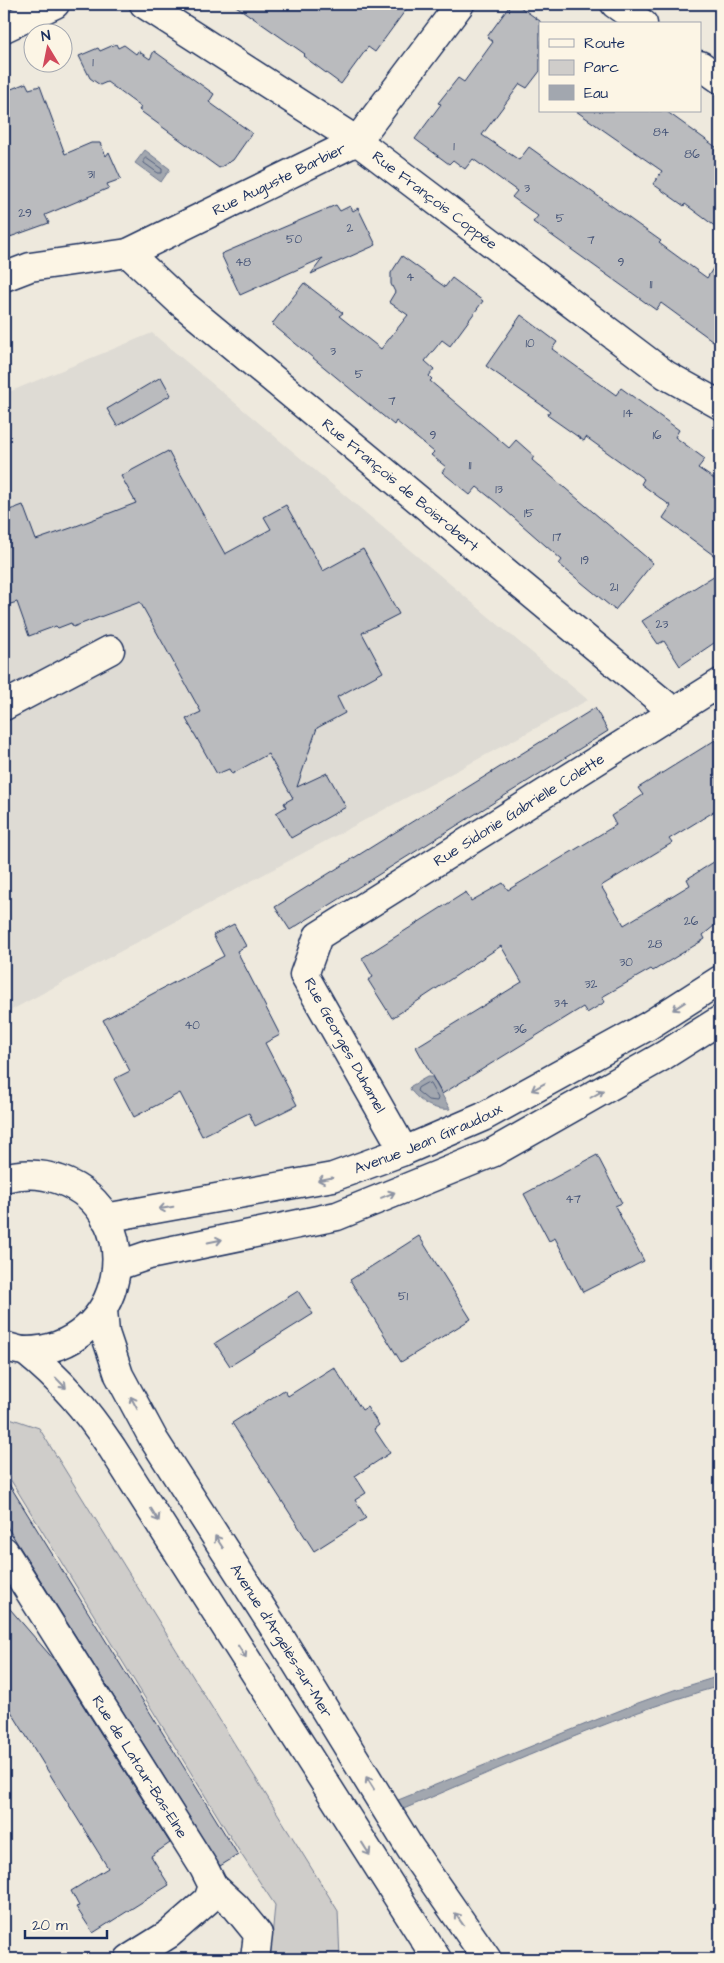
<svg xmlns="http://www.w3.org/2000/svg" width="724" height="1963" viewBox="0 0 724 1963" font-family="'Architects Daughter',sans-serif">
<style>
.built{fill:#dedbd4}
.green{fill:#cfcdca;stroke:#757e94}
.water{fill:#a2a7af;stroke:#6c778f}
.lines{fill:none;stroke-linecap:round;stroke-linejoin:round}
.shore{stroke:#515f7e;stroke-width:1}
.building{fill:#babbbe;stroke:#1b2f5e}
.minor-casing{stroke:#1b2f5e;stroke-width:31}
.secondary-casing{stroke:#1b2f5e;stroke-width:31}
.minor{stroke:#fcf5e5;stroke-width:28}
.secondary{stroke:#fcf5e5;stroke-width:28}
.oneway{stroke:#8c92a2}
.labels{text-anchor:middle;stroke-width:4;stroke-linejoin:round;paint-order:stroke}
.number-label{font-size:12px;fill:#435276}
.street-label{font-size:15px;fill:#1b2f5e;stroke:#fcf5e5}
</style>
<rect width="100%" height="100%" fill="#eee9dd"/>
<filter id="ink" filterUnits="userSpaceOnUse"><feTurbulence type="fractalNoise" baseFrequency=".02" numOctaves="2"/><feDisplacementMap in="SourceGraphic" scale="10" xChannelSelector="R" yChannelSelector="G"/><feConvolveMatrix kernelMatrix="1 2 1 2 8 2 1 2 1" color-interpolation-filters="sRGB"/></filter>
<g filter="url(#ink)">
<polygon class="built" points="152,333 588,700 4,1014 4,394"/>
<polygon class="green" points="4,1416 39,1428 338,1911 340,1959 270,1959 275,1905 241,1854 4,1469"/>
<g class="water">
<polygon points="145,150 170,169 161,182 135,163"/>
<path d="M427,1077h5l18,32c-16,2 -31,-7 -40,-20l1,-3z"/>
<path d="M720,1676v10c-116,32 -226,86 -338,132l-6,-9 262,-106 36,-13z"/>
</g>
<g class="lines">
<g class="shore">
<polygon points="146,158 162,169 162,173 158,173 144,163 144,160"/>
<polygon points="427,1083 430,1084 438,1098 437,1101 428,1100 417,1091 418,1088"/>
</g>
</g>
<g class="building">
<polygon points="233,4 410,4 375,52 368,47 341,84 303,56 305,54"/>
<polygon points="511,4 516,4 540,21 540,71 527,88 520,84 482,135 519,160 529,147 661,241 659,243 707,278 720,257 720,346 661,303 656,310 533,222 538,216 512,197 517,191 473,159 465,169 453,160 449,164 415,139 441,104 438,103 458,78 464,82 493,42 487,37"/>
<polygon points="116,44 118,48 124,45 136,54 138,51 150,59 154,51 214,94 209,102 252,133 233,160 219,168 139,110 141,107 107,82 100,85 90,78 79,56 98,48 100,51"/>
<polygon points="26,83 29,89 40,86 65,154 91,143 100,143 106,156 109,152 121,179 107,184 109,188 45,215 49,223 10,237 4,221 4,92"/>
<polygon points="576,111 666,111 720,150 720,230 685,204 684,206 653,184 662,171"/>
<polygon points="336,205 340,211 350,206 353,211 358,208 376,245 311,274 323,258 240,295 221,254"/>
<polygon points="402,256 445,287 452,278 483,301 450,346 442,340 425,361 434,369 429,376 432,379 430,381 509,448 516,440 534,456 532,460 653,563 615,610 559,564 562,560 497,503 477,487 470,495 442,472 446,467 431,455 434,452 396,421 394,425 272,324 304,283 343,313 339,316 381,349 408,315 389,302 395,292 391,284 391,273"/>
<polygon points="521,315 557,342 552,349 616,395 621,388 679,430 675,437 705,459 698,468 720,483 720,560 663,518 671,506 641,484 644,479 586,437 584,441 547,415 550,411 486,366"/>
<polygon points="161,377 171,395 117,426 107,409"/>
<polygon points="168,451 225,554 271,529 264,517 286,505 323,571 363,549 399,614 362,633 383,672 337,697 345,713 317,728 297,787 327,773 346,807 291,838 276,813 286,807 284,803 293,798 268,754 232,774 229,769 217,774 186,719 201,712 140,602 73,627 71,623 58,628 56,626 29,636 17,602 4,606 4,512 23,505 36,540 71,528 136,503 121,476"/>
<polygon points="720,572 720,639 680,666 664,641 658,644 642,621"/>
<polygon points="595,708 608,731 290,930 275,907"/>
<polygon points="720,737 720,808 669,839 672,843 601,886 624,925 690,885 687,879 720,858 720,921 703,935 705,939 653,971 651,969 602,997 605,1002 587,1013 583,1007 442,1094 416,1047 522,982 501,946 392,1018 368,980 373,977 362,958 466,892 471,901 503,883 508,890 616,825 611,816 643,795 638,788"/>
<polygon points="234,924 246,946 237,951 280,1035 265,1043 297,1105 255,1126 249,1113 202,1136 180,1093 134,1117 114,1079 130,1071 103,1020 224,956 213,935"/>
<polygon points="597,1155 622,1203 615,1206 644,1261 583,1292 555,1238 549,1241 524,1194"/>
<polygon points="419,1236 471,1319 401,1362 350,1280"/>
<polygon points="298,1291 313,1314 230,1366 215,1343"/>
<polygon points="334,1367 362,1410 367,1407 379,1425 374,1429 390,1453 355,1476 366,1493 355,1500 366,1518 314,1551 232,1423 284,1390 288,1396"/>
<polygon points="4,1476 238,1855 220,1866 4,1522"/>
<polygon points="4,1602 55,1661 170,1843 151,1856 169,1885 93,1933 76,1907 79,1906 71,1891 108,1868 4,1700"/>
</g>
<g class="lines">
<g class="minor-casing">
<g id="minor">
<path id="s1" d="M144,4l213,137 309,234 54,30"/>
<polyline points="615,4 643,24"/>
<polyline points="4,28 55,4"/>
<polyline points="700,65 720,79"/>
<path id="s2" d="M128,253l50,47 496,412"/>
<path id="s3" d="M4,277l26,-10 98,-14 229,-112 103,-137"/>
<polyline points="4,706 110,650"/>
<path id="s4" d="M404,1151l-100,-176 14,-39 402,-253"/>
<path id="s5" d="M105,1218l228,-41 71,-26 79,-34 165,-91 72,-46"/>
<polyline points="117,1266 149,1255 337,1216 492,1153 663,1056 720,1020"/>
<path id="s6" d="M4,1551l200,317 9,18 -5,14 -39,34 -40,25"/>
<polyline points="213,1886 236,1907 258,1934 255,1959"/>
</g>
</g>
<g class="secondary-casing">
<g id="secondary">
<path d="M4,1178c18,-5 37,-5 56,2 92,34 65,170 -34,171 -7,0 -15,-3 -22,-5"/>
<path id="s7" d="M103,1310l2,23 14,42 35,65 128,200 128,208 77,111"/>
<path d="M25,1351c37,30 60,57 87,97l325,511"/>
</g>
</g>
<use href="#minor" class="minor"/>
<use href="#secondary" class="secondary"/>
</g>
<defs><path id="oneway-shaft" d="M-6 0H5M1.5-3L5.5 0L1.5 3" fill="none" stroke-width="1.6" stroke-linecap="round" stroke-linejoin="round" transform="scale(1.25)"/></defs>
<g class="oneway">
<use href="#oneway-shaft" transform="translate(679 1006) rotate(147)"/>
<use href="#oneway-shaft" transform="translate(538 1087) rotate(151)"/>
<use href="#oneway-shaft" transform="translate(597 1094) rotate(-30)"/>
<use href="#oneway-shaft" transform="translate(325 1179) rotate(168)"/>
<use href="#oneway-shaft" transform="translate(388 1195) rotate(-22)"/>
<use href="#oneway-shaft" transform="translate(166 1208) rotate(170)"/>
<use href="#oneway-shaft" transform="translate(215 1241) rotate(-12)"/>
<use href="#oneway-shaft" transform="translate(61 1383) rotate(46)"/>
<use href="#oneway-shaft" transform="translate(134 1403) rotate(-118)"/>
<use href="#oneway-shaft" transform="translate(155 1515) rotate(58)"/>
<use href="#oneway-shaft" transform="translate(219 1542) rotate(-123)"/>
<use href="#oneway-shaft" transform="translate(242 1652) rotate(58)"/>
<use href="#oneway-shaft" transform="translate(370 1783) rotate(-122)"/>
<use href="#oneway-shaft" transform="translate(366 1849) rotate(58)"/>
<use href="#oneway-shaft" transform="translate(459 1919) rotate(-125)"/>
</g>
</g>
<g class="labels">
<g class="number-label">
<text x="93" y="66">1</text>
<text x="661" y="136">84</text>
<text x="454" y="150">1</text>
<text x="692" y="158">86</text>
<text x="91" y="178">31</text>
<text x="527" y="192">3</text>
<text x="25" y="217">29</text>
<text x="560" y="222">5</text>
<text x="350" y="232">2</text>
<text x="294" y="243">50</text>
<text x="591" y="244">7</text>
<text x="243" y="266">48</text>
<text x="621" y="266">9</text>
<text x="410" y="281">4</text>
<text x="651" y="288">11</text>
<text x="530" y="347">10</text>
<text x="333" y="355">3</text>
<text x="359" y="378">5</text>
<text x="392" y="405">7</text>
<text x="628" y="417">14</text>
<text x="433" y="439">9</text>
<text x="657" y="439">16</text>
<text x="470" y="469">11</text>
<text x="499" y="493">13</text>
<text x="529" y="517">15</text>
<text x="557" y="541">17</text>
<text x="585" y="564">19</text>
<text x="614" y="591">21</text>
<text x="662" y="628">23</text>
<text x="691" y="925">26</text>
<text x="655" y="948">28</text>
<text x="626" y="966">30</text>
<text x="591" y="988">32</text>
<text x="561" y="1007">34</text>
<text x="192" y="1029">40</text>
<text x="520" y="1033">36</text>
<text x="573" y="1203">47</text>
<text x="403" y="1300">51</text>
</g>
<g class="street-label">
<text dy="5" stroke="none"><textPath href="#s3" startOffset="295">Rue Auguste Barbier</textPath></text>
<text dy="5" stroke="none"><textPath href="#s1" startOffset="351">Rue François Coppée</textPath></text>
<text dy="5" stroke="none"><textPath href="#s2" startOffset="358">Rue François de Boisrobert</textPath></text>
<text dy="5" stroke="none"><textPath href="#s4" startOffset="481">Rue Sidonie Gabrielle Colette</textPath></text>
<text transform="translate(345 1045) rotate(61)" y="5">Rue Georges Duhamel</text>
<text dy="5" stroke="none"><textPath href="#s5" startOffset="334">Avenue Jean Giraudoux</textPath></text>
<text dy="5" stroke="none"><textPath href="#s7" startOffset="379">Avenue d'Argelès-sur-Mer</textPath></text>
<text dy="5" stroke="none"><textPath href="#s6" startOffset="255">Rue de Latour-Bas-Elne</textPath></text>
</g>
</g>
<rect width="724" height="1963" fill="none" stroke="#fcf5e5" stroke-width="20"/>
<rect x="10" y="10" width="704" height="1943" fill="none" stroke="#1b2f5e" stroke-width="2" filter="url(#ink)"/>
<rect x="539" y="22" width="162" height="90" fill="#fcf5e5" stroke="#a2a6af"/>
<rect x="549" y="39" width="25" height="8" fill="#fcf5e5" stroke="#a2a6af"/>
<text x="584" y="48" font-size="15" fill="#1b2f5e">Route</text>
<rect x="549" y="60" width="25" height="15" fill="#cfcdca" stroke="#a2a6af"/>
<text x="584" y="72" font-size="15" fill="#1b2f5e">Parc</text>
<rect x="549" y="85" width="25" height="15" fill="#a2a7af" stroke="#a2a6af"/>
<text x="584" y="98" font-size="15" fill="#1b2f5e">Eau</text>
<g transform="translate(48 48) rotate(350)"><circle r="24" fill="#fcf5e5" stroke="#a2a6af"/>
<path d="M0-4L9 19L0 12L-9 19Z" fill="#d1495b"/>
<text y="-8" font-size="14" font-weight="bold" text-anchor="middle" fill="#1b2f5e">N</text>
</g>
<path d="M25 1930v8h82v-8" fill="none" stroke="#1b2f5e" stroke-width="2.5"/>
<text x="32" y="1930" font-size="15" fill="#1b2f5e" stroke="#fcf5e5" stroke-width="4" paint-order="stroke">20 m</text>
</svg>
